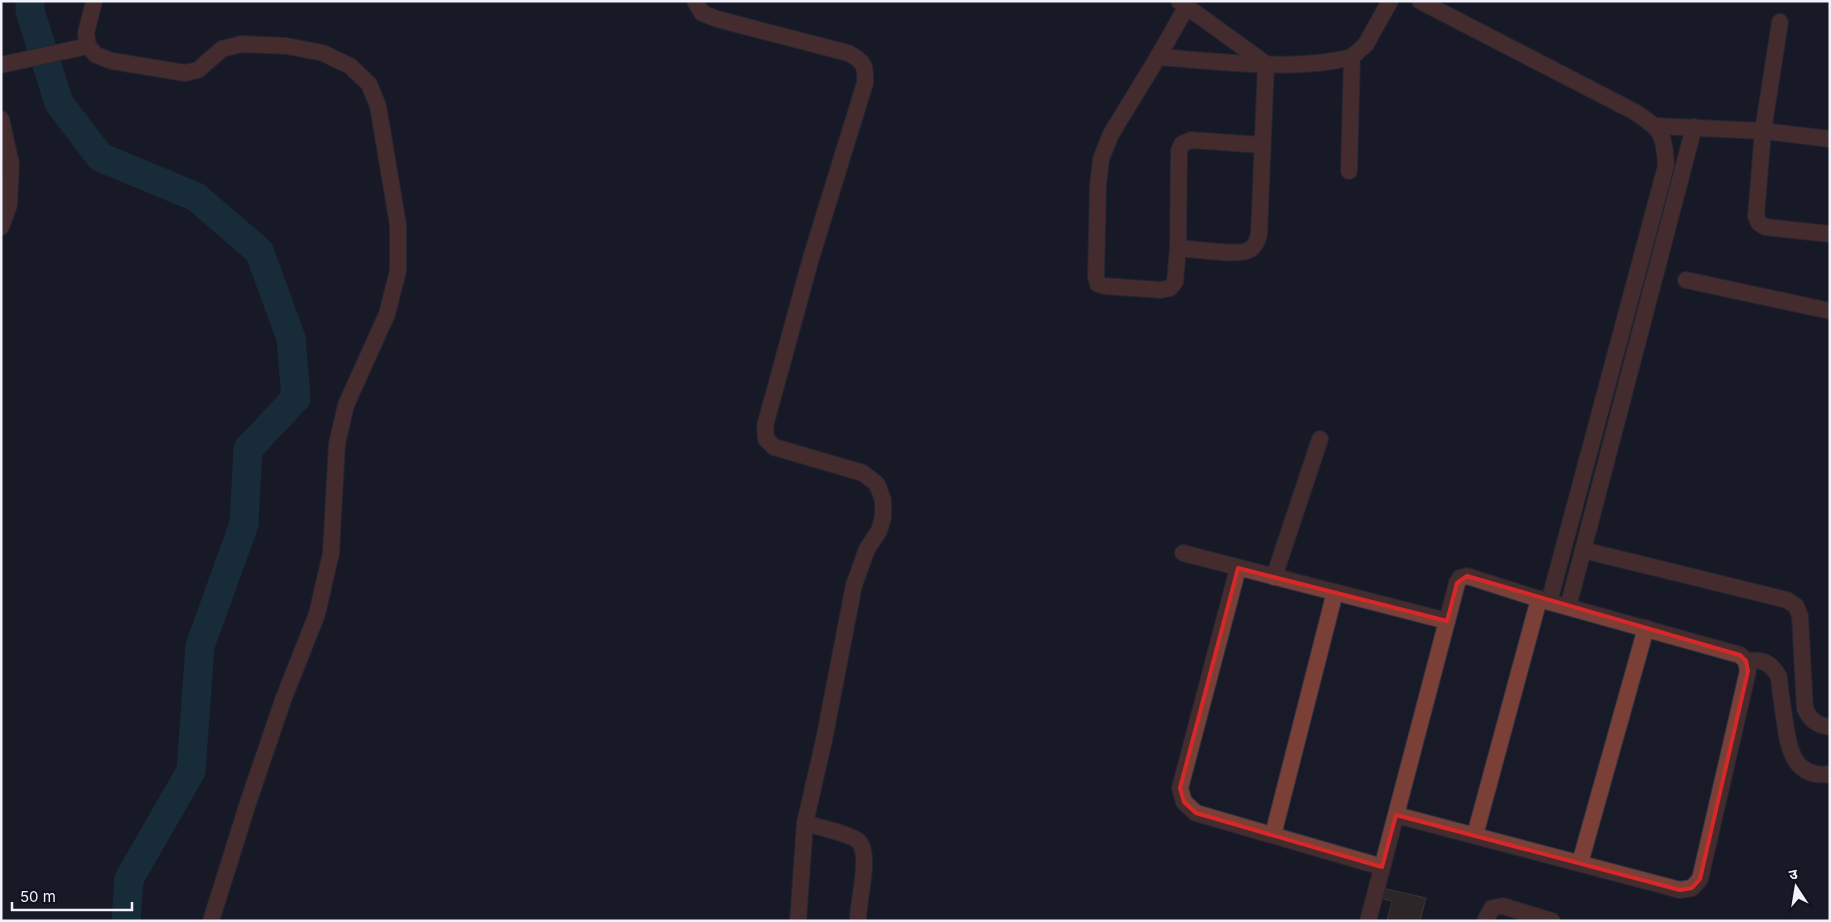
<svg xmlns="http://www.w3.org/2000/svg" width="1831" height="922" viewBox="0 0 1831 922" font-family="Inter,'Noto Sans Devanagari',sans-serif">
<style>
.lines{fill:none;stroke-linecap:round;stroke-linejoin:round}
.river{stroke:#19424e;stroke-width:29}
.building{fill:#45362d;stroke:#63534a}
.minor-casing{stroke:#323441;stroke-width:18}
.minor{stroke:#7a4037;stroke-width:16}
.marked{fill:none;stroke:#d62828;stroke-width:4;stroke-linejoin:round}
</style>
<rect width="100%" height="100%" fill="#181a27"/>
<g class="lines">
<polyline class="river" points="30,1 30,11 59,103 100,157 196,197 259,251 291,338 296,398 248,449 244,524 200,646 191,771 129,879 126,921"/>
</g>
<polygon class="building" points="1382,888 1426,898 1420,921 1387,921 1392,901 1379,898"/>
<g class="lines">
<g class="minor-casing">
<g id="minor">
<polyline points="94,1 86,33 88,46 96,55 112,61 185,73 198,70 222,49 241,44 287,46 323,53 350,66 369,84 378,106 398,225 398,271 387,314 346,405 337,444 331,553 317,614 283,700 247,806 211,921"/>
<path d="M695,1l7,12 15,6 131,34c16,8 18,13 17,30l-54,175 -46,168 1,13 8,8 89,26 14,11 6,16v17l-4,14 -12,18 -13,36 -30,155 -19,83c13,4 42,10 52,17 16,12 0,62 1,81"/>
<path d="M1420,1l215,111c27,18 29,21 31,54l-117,436"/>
<polyline points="1780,22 1763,131 1756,216 1759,223 1765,227 1830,234"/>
<polyline points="1158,57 1187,6"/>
<polyline points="1,65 88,46"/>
<polyline points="1,119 11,164 9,205 1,227"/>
<polyline points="1656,126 1763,131 1830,139"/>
<path d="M1262,145l-71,-5 -9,4 -3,7 -1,97 -3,34 -5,6 -9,2 -57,-4 -6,-2 -2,-7 2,-92 3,-26 10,-25 47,-77c59,4 137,15 194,0"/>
<polyline points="1349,171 1352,57 1366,44 1390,1"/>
<path d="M1178,248c14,1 61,8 71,2 7,-4 8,-9 10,-16l7,-170 -87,-63"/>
<polyline points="1686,280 1830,311"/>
<path d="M1583,550l204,50 9,6 4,10 5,93c6,12 12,16 25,18"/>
<polyline points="1183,553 1447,621"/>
<polyline points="1238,568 1180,788 1184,802 1196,813 1382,867"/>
<polyline points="1274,577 1320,439"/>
<polyline points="1568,607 1694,127"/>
<path d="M1746,661c16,-2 25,1 33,16 1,13 3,26 5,39 4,28 7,63 46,58"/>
<polyline points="1273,835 1335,592"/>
<polyline points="1475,835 1539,599"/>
<polyline points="1580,863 1646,628"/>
<polyline points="798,921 805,823"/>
<polyline points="1368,921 1457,583 1460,578 1467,576 1539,599 1740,655 1746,661 1748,671 1700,879 1692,888 1680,890 1396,815"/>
<polyline points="1485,921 1492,908 1503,906 1552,921"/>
</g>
</g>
<use href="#minor" class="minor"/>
</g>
<path d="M0 0H1831V922H0ZM1238,568l209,53 10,-38 10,-7 273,79 6,6 2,10 -48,208 -8,9 -12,2 -284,-75 -14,52 -186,-54 -12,-11 -4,-14z" fill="#181a27" fill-opacity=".55" fill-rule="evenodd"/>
<path class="marked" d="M1238,568l209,53 10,-38 10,-7 273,79 6,6 2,10 -48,208 -8,9 -12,2 -284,-75 -14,52 -186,-54 -12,-11 -4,-14z"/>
<rect width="1831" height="922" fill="none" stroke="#f1f3fc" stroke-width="5"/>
<g transform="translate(1796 887) rotate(348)" stroke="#0f111e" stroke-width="4" paint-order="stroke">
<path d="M0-4L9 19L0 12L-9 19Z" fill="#f1f3fc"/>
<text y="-8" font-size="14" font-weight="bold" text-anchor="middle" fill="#f1f3fc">उ</text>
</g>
<path d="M12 902v8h120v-8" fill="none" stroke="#f1f3fc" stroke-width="2.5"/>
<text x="20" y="902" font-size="15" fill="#f1f3fc" stroke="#0f111e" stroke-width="4" paint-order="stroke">50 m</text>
</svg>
